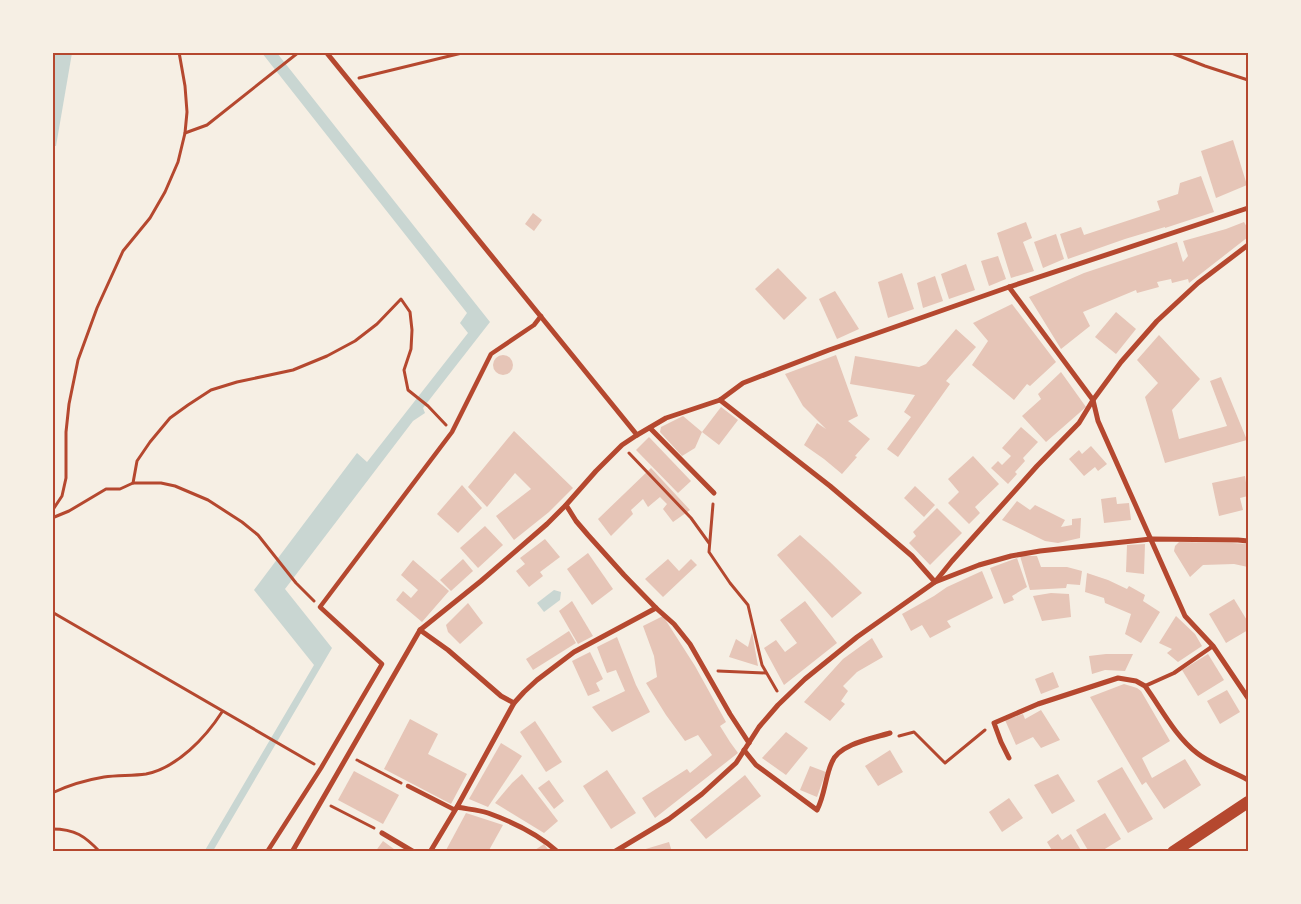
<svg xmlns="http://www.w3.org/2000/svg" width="1301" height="904" viewBox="0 0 1301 904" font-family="'Noto Sans',sans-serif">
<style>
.water{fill:#c9d6d2}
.building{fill:#e6c5b7}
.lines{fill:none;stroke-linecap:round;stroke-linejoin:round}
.path{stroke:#b5482f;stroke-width:3}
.service{stroke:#b5482f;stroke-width:4}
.pedestrian{stroke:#b5482f;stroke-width:4.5}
.minor{stroke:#b5482f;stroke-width:5}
.primary{stroke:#b5482f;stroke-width:12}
.neatline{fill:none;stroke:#b5482f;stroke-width:2}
</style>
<rect width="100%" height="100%" fill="#f6efe4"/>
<g class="water">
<polygon points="52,53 72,53 56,146 53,146"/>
<polygon points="262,53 277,53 490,322 423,408 425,413 413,421 285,589 332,648 213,851 204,852 314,665 254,590 357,453 367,462 468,333 460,323 467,313"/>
<polygon points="554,590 561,592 560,600 544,612 537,603"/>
</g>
<g class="building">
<polygon points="1233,140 1247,185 1216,198 1201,151"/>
<polygon points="1201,176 1214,212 1165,228 1165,227 1125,239 1068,259 1060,234 1081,227 1084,235 1160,210 1157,201 1178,194 1180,183"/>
<polygon points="533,213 542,220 534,231 525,224"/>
<polygon points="1026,222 1032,238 1023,242 1034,271 1011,278 997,233"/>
<polygon points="1244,222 1248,229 1248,237 1189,283 1188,279 1172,283 1171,279 1157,282 1159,287 1137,293 1136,290 1083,312 1090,326 1061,349 1029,297 1084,273 1177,242 1183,262 1188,256 1183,241 1226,229"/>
<polygon points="1056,234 1064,259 1043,268 1034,242"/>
<polygon points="998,256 1006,279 989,286 981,261"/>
<polygon points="966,264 975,290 949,299 941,274"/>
<polygon points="778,268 807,298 784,320 755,289"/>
<polygon points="902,273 914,309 888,318 878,282"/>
<polygon points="935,276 943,301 923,308 917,283"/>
<polygon points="835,291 859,329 837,339 819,299"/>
<polygon points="1012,304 1056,362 1030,386 1027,384 1014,400 972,365 988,341 973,323"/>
<polygon points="1116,312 1136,329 1116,354 1095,337"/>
<polygon points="956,329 976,347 946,381 950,384 898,457 887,449 911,417 904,412 915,395 850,384 855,356 919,367 926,364"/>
<polygon points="1159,335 1200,379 1172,410 1179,439 1227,426 1210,381 1221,377 1247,440 1165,463 1145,397 1158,383 1137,360"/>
<polygon points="836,355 858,416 848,421 870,439 855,456 857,457 842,474 824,459 804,445 817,423 826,429 803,406 785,374"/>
<circle cx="503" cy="365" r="10"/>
<polygon points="1061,372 1086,407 1046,442 1022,416 1041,399 1038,394"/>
<polygon points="721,407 738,420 719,445 702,432"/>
<polygon points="683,416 702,432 695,448 682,456 660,432 661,427"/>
<polygon points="1021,427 1038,442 1023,458 1025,461 1015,472 1017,474 1008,484 991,468 998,461 1002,465 1011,456 1002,448"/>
<polygon points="514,431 573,488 549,512 514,540 496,516 531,489 515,473 487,507 468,487"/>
<polygon points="649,437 691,481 678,493 636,450"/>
<polygon points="1091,446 1107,464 1098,471 1095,467 1084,476 1069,459 1079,450 1082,454"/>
<polygon points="973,456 999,484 975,507 980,513 969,524 948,503 959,492 948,479"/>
<polygon points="651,468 690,510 673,522 663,509 667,504 660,497 648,507 643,499 631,510 633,514 611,536 598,519"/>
<polygon points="1245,476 1248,496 1240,498 1243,510 1219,516 1212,483"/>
<polygon points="462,485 482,508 458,533 437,514"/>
<polygon points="915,486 935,505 924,517 904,498"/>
<polygon points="1116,497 1117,504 1129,503 1131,520 1104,523 1101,499"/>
<polygon points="1017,501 1030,510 1035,505 1065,520 1061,527 1072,525 1072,519 1081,518 1080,538 1058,543 1045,541 1002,520"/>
<polygon points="937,508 962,533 930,565 909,543 916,536 913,532"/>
<polygon points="485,526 503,545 478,568 460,548"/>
<polygon points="800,535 828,560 862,593 832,618 777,555"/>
<polygon points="545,539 560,557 540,572 543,576 529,587 516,571 525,564 520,558"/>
<polygon points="1179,542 1232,543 1248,544 1248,567 1234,564 1203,565 1190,577 1174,551 1175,546"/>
<polygon points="1145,544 1144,574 1126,572 1127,545"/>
<polygon points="588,553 613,589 592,605 567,569"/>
<polygon points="1020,556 1037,556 1041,567 1067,567 1082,571 1080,585 1067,584 1066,588 1030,590"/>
<polygon points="1017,558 1027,587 1012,596 1014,600 1004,604 990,568"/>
<polygon points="463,559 473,571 451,591 440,580"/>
<polygon points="668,559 679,571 691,559 697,565 663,597 645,579"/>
<polygon points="413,560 449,591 422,622 396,600 403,591 411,598 418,590 401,575"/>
<polygon points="982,571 993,598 947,621 951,627 930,638 922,625 911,631 902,614 934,596 947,587"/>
<polygon points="1087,573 1108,580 1127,589 1129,586 1145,595 1143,601 1160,612 1141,643 1125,634 1131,614 1105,603 1104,598 1085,592"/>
<polygon points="1051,593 1069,594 1071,617 1042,621 1033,596"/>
<polygon points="1234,599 1248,622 1248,630 1226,643 1209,614"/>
<polygon points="572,601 593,636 578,644 559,611"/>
<polygon points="805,601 837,643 784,685 764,648 776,640 785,652 797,643 780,620"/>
<polygon points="468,603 483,623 460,644 448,632 446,625"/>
<polygon points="663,616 695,666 726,722 720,726 730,742 738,753 655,818 642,798 687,769 690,773 712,755 698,735 685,741 666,715 646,683 657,677 654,656 643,626"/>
<polygon points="1176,616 1195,634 1202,646 1178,662 1167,653 1172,649 1159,643"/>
<polygon points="569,631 576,643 533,670 526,659"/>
<polygon points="752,632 758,666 729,657 736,639 748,647"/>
<polygon points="617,637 636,685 650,712 612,732 592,707 625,691 616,670 607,673 597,647"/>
<polygon points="872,638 883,657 857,672 843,686 848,691 841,701 845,704 830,721 804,702 843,659"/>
<polygon points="590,652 603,679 596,683 600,691 588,696 572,661"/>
<polygon points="1106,654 1133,654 1125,671 1105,670 1092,674 1089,656"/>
<polygon points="1208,654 1224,680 1198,696 1182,670"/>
<polygon points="1053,672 1059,687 1041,694 1035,679"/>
<polygon points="1124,684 1137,688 1141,691 1170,741 1142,758 1152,778 1185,759 1201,785 1164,809 1146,782 1142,785 1090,697"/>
<polygon points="1227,690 1240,712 1220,724 1207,701"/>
<polygon points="1041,710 1060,740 1041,748 1033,737 1016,745 1005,720 1023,714 1025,719"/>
<polygon points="410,719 438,734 428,754 467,774 451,804 384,769"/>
<polygon points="535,721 562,762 546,772 520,732"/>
<polygon points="786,732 808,748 786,775 762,758"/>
<polygon points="501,743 522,756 488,807 469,799"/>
<polygon points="890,750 903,772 878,786 865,766"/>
<polygon points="810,766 826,772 817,797 800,790"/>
<polygon points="1122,767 1153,819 1128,833 1097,781"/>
<polygon points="607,770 636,813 611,829 583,786"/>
<polygon points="354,771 399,795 383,824 338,800"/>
<polygon points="522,774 558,821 544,833 495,803 512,783"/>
<polygon points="1058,774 1075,801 1052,814 1034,785"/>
<polygon points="745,775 761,796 706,839 690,820"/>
<polygon points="549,780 564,801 554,809 538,788"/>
<polygon points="1009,798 1023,818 1002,832 989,812"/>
<polygon points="466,813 503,825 488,852 445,852"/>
<polygon points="1105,813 1121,839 1100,852 1089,852 1076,830"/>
<polygon points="1058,834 1062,840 1071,834 1082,852 1053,852 1047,842"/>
<polygon points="383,841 398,852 375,852"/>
<polygon points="669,842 672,852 639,852 639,851"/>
<polygon points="544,844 550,852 532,852"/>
</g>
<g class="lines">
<g class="path">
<polyline points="1169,52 1205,66 1248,80"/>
<polyline points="359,78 466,52"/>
<polyline points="185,133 207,125 299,52"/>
<polyline points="629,453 691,518 709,543"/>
<polyline points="133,483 137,461 150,442 170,418 188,405 211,390 237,382 293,370 327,356 355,341 377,324 401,299 410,312 412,330 411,349 404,370 408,390 428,406 446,425"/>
<polyline points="713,504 709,552 730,583 748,605 762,665 777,691"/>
<polyline points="52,511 62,496 66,478 66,432 69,404 78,360 97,308 123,251 150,218 165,192 178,162 185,133 187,112 185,86 179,52"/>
<polyline points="52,518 69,511 106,489 120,489 133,483 161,483 175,486 208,500 242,522 258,535 296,583 314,601"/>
<polyline points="52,612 314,764"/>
<polyline points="718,671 766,673"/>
<polyline points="899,736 914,732 945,763 985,730"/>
<polyline points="357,760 401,783"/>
<path d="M52,793c17,-8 34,-13 52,-16 14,-2 28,-1 42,-3 31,-6 60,-37 76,-62"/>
<polyline points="331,806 374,828"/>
<path d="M52,829c23,0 33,7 48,23"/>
</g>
<polyline class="service" points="1145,686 1174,673 1213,646"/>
<g class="pedestrian">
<polyline points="408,786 455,810"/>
<polyline points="267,852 321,768 382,664 320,607 452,432 491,354 534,325 541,316"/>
</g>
<g class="minor">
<polyline points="326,52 637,435"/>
<polyline points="1009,287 1093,400 1098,421 1185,616 1213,646 1248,698"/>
<polyline points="720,400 830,486 877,526 912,556 935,582 979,565 1011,556 1040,551 1151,539 1238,540 1248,541"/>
<polyline points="650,428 714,493"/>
<polyline points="566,505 576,521 588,535 624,575 656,608 674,624 690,644 730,714 749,743"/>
<polyline points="420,630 448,650 501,696 514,703"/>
<path d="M744,750l12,15 61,45c8,-15 8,-33 15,-48 7,-18 42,-24 58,-29"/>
<path d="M1009,758l-8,-16 -7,-19 44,-19 80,-26 18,3 9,5c16,22 30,50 52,67 15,12 35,18 51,27"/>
<path d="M457,807c10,2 22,3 31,6 25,9 50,21 70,39"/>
<polyline points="382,833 414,852"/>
<polyline points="292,852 420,630 481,581 547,524 566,505 596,471 622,445 637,435 666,418 720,400 743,383 829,350 1009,287 1248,208"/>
<polyline points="430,852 457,807 514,703 524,692 537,680 574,652 656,608"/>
<polyline points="614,852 669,819 702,794 736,763 759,727 778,705 805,679 857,637 935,582 952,561 1037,466 1079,423 1093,400 1121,362 1157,321 1198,283 1248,245"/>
</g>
<polyline class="primary" points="1173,852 1248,802"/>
</g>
<rect width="1301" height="904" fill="none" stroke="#f6efe4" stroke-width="108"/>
<rect x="54" y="54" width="1193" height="796" class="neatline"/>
</svg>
